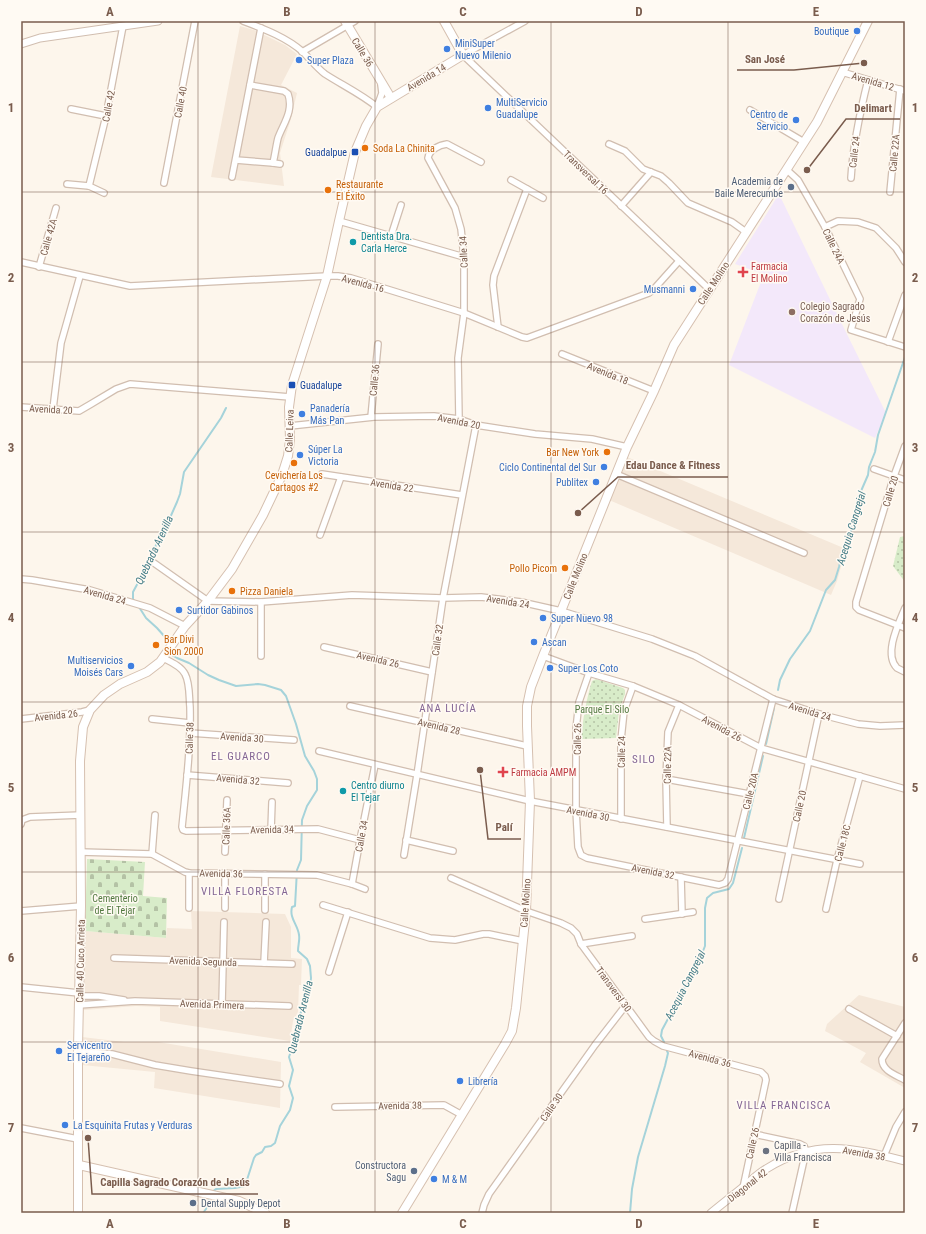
<svg xmlns="http://www.w3.org/2000/svg" width="926" height="1234" viewBox="0 0 926 1234" font-family="'Roboto Condensed',sans-serif">
<style>
.residential{fill:#f5e8da}
.education{fill:#f3e8fa}
.cemetery{fill:url(#cemetery-stones)}
.park{fill:url(#park-dots)}
.lines{fill:none;stroke-linecap:round;stroke-linejoin:round}
.stream{stroke:#a5d3da;stroke-width:2}
.minor-casing{stroke:#d1beb0;stroke-width:8}
.tertiary-casing{stroke:#d1beb0;stroke-width:9}
.secondary-casing{stroke:#d6c0b0;stroke-width:10}
.minor{stroke:#fff;stroke-width:5.5}
.tertiary{stroke:#fff;stroke-width:7}
.secondary{stroke:#fff;stroke-width:8}
.grid{fill:none;stroke:#7a5c4d;stroke-width:1;stroke-opacity:0.55}
.shop-dot{fill:#3f7fe0;stroke:#fffaf3;stroke-width:1.5}
.food-dot{fill:#e8710a;stroke:#fffaf3;stroke-width:1.5}
.transit-dot{fill:#1a4fb4;stroke:#fffaf3;stroke-width:1.5}
.service-dot{fill:#5c6f8a;stroke:#fffaf3;stroke-width:1.5}
.culture-dot{fill:#0f9aa8;stroke:#fffaf3;stroke-width:1.5}
.health-dot{fill:#e0444e;stroke:#fffaf3;stroke-width:1.5}
.education-dot{fill:#8d6e63;stroke:#fffaf3;stroke-width:1.5}
.worship-dot{fill:#6b7280;stroke:#fffaf3;stroke-width:1.5}
.labels{text-anchor:middle;stroke-width:3;stroke-linejoin:round;paint-order:stroke}
.shop-label{font-size:10px;fill:#366cbe;stroke:#fffaf3;text-anchor:start}
.street-label{font-size:10px;fill:#7a5c4d;stroke:#fffaf3}
.food-label{font-size:10px;fill:#c56008;stroke:#fffaf3;text-anchor:start}
.transit-label{font-size:10px;fill:#164399;stroke:#fffaf3;text-anchor:end}
.service-label{font-size:10px;fill:#4e5e75;stroke:#fffaf3;text-anchor:end}
.culture-label{font-size:10px;fill:#0d838f;stroke:#fffaf3;text-anchor:start}
.health-label{font-size:10px;fill:#be3a42;stroke:#fffaf3;text-anchor:start}
.education-label{font-size:10px;fill:#785e54;stroke:#fffaf3;text-anchor:start}
.park-label{font-size:10px;fill:#537a41;stroke:#fffaf3}
.worship-label{font-size:10px;fill:#5b616d;stroke:#fffaf3;text-anchor:start}
.water-label{font-size:11px;font-style:italic;fill:#437c86;stroke:#fffaf3}
.neighbourhood-label{font-size:11px;letter-spacing:1px;fill:#846695;stroke:#fffaf3}
.leader{fill:none;stroke:#7a5c4d;stroke-width:1.5}
.callout-dot{fill:#7a5c4d;stroke:#fffaf3;stroke-width:1.5}
.callout-label{font-size:11px;text-anchor:middle;font-weight:bold;fill:#7a5c4d;stroke:#fffaf3;stroke-width:3;stroke-linejoin:round;paint-order:stroke}
.neatline{fill:none;stroke:#7a5c4d;stroke-width:1.5}
.grid-label{font-size:13px;text-anchor:middle;font-weight:bold;fill:#7a5c4d}
</style>
<defs>
<pattern id="cemetery-stones" width="16" height="16" patternUnits="userSpaceOnUse"><rect width="16" height="16" fill="#d8ecc9"/><path d="M2 7V4a2 2 0 0 1 4 0v3zM10 15v-3a2 2 0 0 1 4 0v3z" fill="#b4c2a5"/></pattern>
<pattern id="park-dots" width="8" height="8" patternUnits="userSpaceOnUse"><rect width="8" height="8" fill="#d8ecc9"/><path d="M2 2h.1M6 6h.1" fill="none" stroke="#b4c2a5" stroke-width="1.8" stroke-linecap="round"/></pattern>
</defs>
<rect width="100%" height="100%" fill="#fdf6ec"/>
<g class="residential">
<polygon points="240,26 254,30 285,45 297,54 281,85 297,93 290,122 280,153 284,186 211,177"/>
<polygon points="627,457 846,549 837,581 831,595 609,500"/>
<polygon points="191,911 285,914 291,927 291,958 302,959 301,985 299,985 298,1012 293,1021 290,1041 160,1021 160,1007 136,1006 84,1010 85,931 166,938 167,928 192,929"/>
<polygon points="859,995 905,1007 905,1088 860,1062 866,1053 825,1031 827,1024"/>
<polygon points="82,1037 124,1042 158,1042 281,1062 280,1108 154,1088 155,1072 82,1065"/>
</g>
<polygon class="education" points="779,194 838,316 886,413 875,438 729,365 764,274 735,264"/>
<polygon class="cemetery" points="87,859 145,862 143,896 167,898 166,938 85,931"/>
<g class="park">
<polygon points="905,536 905,582 893,566 900,537"/>
<path d="M596,679l27,9 2,2v4l-6,17 -3,27 -35,1c2,-21 5,-38 11,-58z"/>
</g>
<g class="lines">
<g class="stream">
<polyline points="135,602 133,599 133,592 153,555 159,535 169,520 177,502 180,494 184,472 221,418 226,408"/>
<polyline points="139,607 146,618 157,628 165,637 168,646"/>
<path d="M170,652v2l7,4 12,5 19,12 11,5 17,6 22,-2 7,1 16,5 5,6 10,28 9,32 9,15 3,8v11l-10,16 -5,14 -1,40 -4,10 -2,36 -3,1c-3,11 6,18 7,28 1,5 -1,10 -1,16l9,8 3,7 1,12 -1,9 -6,10 -2,13 -3,7 -5,30 -3,4 -2,6 4,13 -4,16 4,12 -3,12 -10,16 -5,17 -4,3 -6,1 -3,5 -6,3 -2,3 -9,28 -10,2 -19,1 -4,3"/>
<polyline points="778,690 780,680 790,659 810,631 826,590 835,580 839,567 841,558 851,531 858,498 868,475 869,467 875,452 878,435 905,357"/>
<polyline points="766,744 774,708"/>
<polyline points="744,838 763,756"/>
<polyline points="664,1042 661,1036 662,1030 699,961 705,946 705,908 707,898 713,893 729,889 733,883 742,848"/>
<polyline points="203,1213 206,1209 210,1196"/>
<polyline points="630,1213 632,1189 638,1157 665,1066 668,1053 667,1051"/>
</g>
<g class="minor-casing">
<g id="minor">
<path d="M243,21c21,8 43,16 60,31 7,7 14,16 22,22 17,11 36,20 52,33l5,-14 -1,-8"/>
<polyline points="525,21 463,55 709,289"/>
<polyline points="302,52 355,21"/>
<polyline points="842,72 905,91"/>
<polyline points="71,109 106,116"/>
<polyline points="750,110 804,142"/>
<polyline points="609,144 625,151 643,169 661,176 669,183 688,203 732,222 746,232"/>
<path d="M236,160l37,3c2,-8 3,-17 5,-25 5,-14 16,-27 10,-44l-4,-3 -34,-6"/>
<polyline points="273,163 280,164"/>
<polyline points="787,170 798,180 825,227 860,299 851,330 905,347"/>
<polyline points="232,177 261,28"/>
<path d="M851,178c2,-34 9,-66 17,-98"/>
<polyline points="511,180 543,198"/>
<polyline points="164,183 195,21"/>
<polyline points="67,184 89,186 104,193"/>
<polyline points="89,186 106,116 123,26"/>
<polyline points="890,192 900,89"/>
<polyline points="621,206 651,172"/>
<polyline points="339,221 464,257"/>
<polyline points="825,227 838,221 858,222 876,228 896,248 905,262"/>
<polyline points="391,236 401,205"/>
<polyline points="21,262 130,286 327,276 338,276 351,278 464,313 522,337 527,338 649,293 654,289 679,261"/>
<polyline points="39,267 56,208"/>
<polyline points="498,327 493,285 494,276 527,189"/>
<polyline points="888,342 905,295"/>
<polyline points="562,354 654,391"/>
<polyline points="21,407 79,411 91,404 116,389 130,384 290,397"/>
<polyline points="53,409 61,343 80,276"/>
<polyline points="371,417 378,344"/>
<path d="M459,419l-1,-61 6,-45v-56l-3,-28 -6,-21 -27,-50c1,-8 11,-13 19,-14l34,18"/>
<polyline points="290,426 374,417 434,416 459,419 476,425 535,434 592,439 627,447"/>
<polyline points="905,446 894,476 856,602 856,607 859,610 905,628"/>
<polyline points="874,469 905,480"/>
<polyline points="322,474 462,495"/>
<polyline points="616,474 804,553"/>
<polyline points="320,535 341,477"/>
<polyline points="154,563 208,601 261,602 352,595 443,598 481,597 521,602 561,611 652,639 695,656 773,699 819,714 858,724 880,726 905,725"/>
<polyline points="21,579 32,580 90,590 150,608 185,626"/>
<path d="M905,608c-6,15 -22,46 -8,60 2,1 6,3 8,4"/>
<polyline points="324,647 432,672"/>
<polyline points="261,656 261,602"/>
<polyline points="543,656 589,673 633,686 679,705 761,748 905,789"/>
<path d="M163,658c8,4 18,8 22,16 5,9 4,23 5,33 1,40 -4,80 -8,120l1,3 3,1 132,-2 42,11"/>
<polyline points="589,673 579,702 576,729 576,810 578,847 581,855 587,858 719,885 725,883 728,879 773,699"/>
<polyline points="350,706 527,746"/>
<polyline points="21,719 82,712 90,710"/>
<polyline points="152,719 190,723"/>
<polyline points="190,733 294,740"/>
<polyline points="319,751 530,801 860,864"/>
<polyline points="187,775 288,783"/>
<polyline points="666,779 749,794"/>
<polyline points="621,819 621,740 624,711 633,686"/>
<polyline points="21,824 22,820 30,817 81,815"/>
<polyline points="667,827 666,779 668,732 679,705"/>
<polyline points="271,830 272,802"/>
<polyline points="406,840 453,851"/>
<polyline points="80,852 152,854 185,872 189,873 317,875 352,884 365,889"/>
<polyline points="225,852 227,800"/>
<polyline points="152,854 155,815"/>
<polyline points="404,855 417,775 443,598 476,425"/>
<polyline points="225,873 225,908"/>
<polyline points="265,874 265,910"/>
<polyline points="681,877 682,914"/>
<polyline points="451,878 526,911 561,923 571,928 577,934 581,944 649,1037 654,1041 663,1046 761,1072 765,1076 766,1080 743,1188"/>
<polyline points="352,884 360,840 375,765"/>
<polyline points="779,899 819,714"/>
<polyline points="323,905 430,938 455,940 483,934 489,934 523,941"/>
<polyline points="189,908 189,873"/>
<polyline points="826,909 837,860 860,776"/>
<polyline points="21,911 81,906"/>
<polyline points="645,919 693,912"/>
<polyline points="581,944 632,936"/>
<polyline points="114,958 292,964"/>
<polyline points="264,963 266,922"/>
<polyline points="329,972 348,912"/>
<polyline points="21,987 79,993"/>
<polyline points="79,996 99,996 124,1000"/>
<polyline points="222,1004 224,922"/>
<polyline points="79,1005 135,1001 289,1006"/>
<polyline points="849,1009 897,1036"/>
<path d="M905,1023l-23,36c0,12 14,16 23,21"/>
<polyline points="78,1051 112,1054 155,1065 191,1071 280,1084"/>
<polyline points="335,1107 444,1105 462,1115"/>
<polyline points="21,1128 78,1139"/>
<polyline points="754,1134 800,1144 804,1146 806,1151 792,1213"/>
<polyline points="884,1156 896,1127 905,1112"/>
<polyline points="482,1213 484,1205 489,1194 595,1045 626,1005"/>
</g>
</g>
<g class="tertiary-casing">
<g id="tertiary">
<polyline points="21,44 40,38 158,21"/>
<path d="M711,1213c12,-10 24,-19 36,-29 6,-5 12,-11 19,-15 49,-31 87,-21 139,-8"/>
</g>
</g>
<g class="secondary-casing">
<g id="secondary">
<polyline points="345,21 391,98"/>
<polyline points="79,1165 239,1201 265,1213"/>
<polyline points="78,1213 78,1047 81,906 80,761 83,727 90,710 104,695 120,684 147,672 160,662 185,626 208,601 232,569 263,515 282,475 288,456 289,448 290,439 289,407 292,385 327,276 339,221 355,152 366,126 377,107 463,55 444,21"/>
<polyline points="402,1213 505,1044 512,1031 516,1008 526,911 530,801 527,726 527,706 531,687 543,656 627,447 654,391 674,345 817,122 868,21"/>
</g>
</g>
<use href="#minor" class="minor"/>
<use href="#tertiary" class="tertiary"/>
<use href="#secondary" class="secondary"/>
</g>
<path class="grid" d="M198,21v1192M375,21v1192M551,21v1192M728,21v1192M21,192h884M21,362h884M21,532h884M21,702h884M21,872h884M21,1042h884"/>
<g class="shop-dot">
<circle cx="857" cy="31" r="4"/>
<circle cx="447" cy="49" r="4"/>
<circle cx="299" cy="60" r="4"/>
<circle cx="488" cy="108" r="4"/>
<circle cx="796" cy="120" r="4"/>
<circle cx="693" cy="289" r="4"/>
<circle cx="302" cy="414" r="4"/>
<circle cx="300" cy="455" r="4"/>
<circle cx="604" cy="467" r="4"/>
<circle cx="596" cy="482" r="4"/>
<circle cx="179" cy="610" r="4"/>
<circle cx="543" cy="618" r="4"/>
<circle cx="534" cy="642" r="4"/>
<circle cx="131" cy="666" r="4"/>
<circle cx="550" cy="668" r="4"/>
<circle cx="59" cy="1051" r="4"/>
<circle cx="460" cy="1081" r="4"/>
<circle cx="65" cy="1125" r="4"/>
<circle cx="434" cy="1179" r="4"/>
</g>
<g class="food-dot">
<circle cx="365" cy="148" r="4"/>
<circle cx="328" cy="190" r="4"/>
<circle cx="607" cy="452" r="4"/>
<circle cx="294" cy="463" r="4"/>
<circle cx="565" cy="568" r="4"/>
<circle cx="232" cy="591" r="4"/>
<circle cx="156" cy="645" r="4"/>
</g>
<g class="transit-dot">
<rect x="351" y="148" width="8" height="8" rx="2"/>
<rect x="288" y="381" width="8" height="8" rx="2"/>
</g>
<g class="service-dot">
<circle cx="791" cy="187" r="4"/>
<circle cx="414" cy="1171" r="4"/>
<circle cx="193" cy="1203" r="4"/>
</g>
<g class="culture-dot">
<circle cx="353" cy="242" r="4"/>
<circle cx="343" cy="791" r="4"/>
</g>
<g class="health-dot">
<path d="M741 266h4v4h4v4h-4v4h-4v-4h-4v-4h4z"/>
<path d="M501 766h4v4h4v4h-4v4h-4v-4h-4v-4h4z"/>
</g>
<circle class="education-dot" cx="792" cy="312" r="4"/>
<circle class="worship-dot" cx="766" cy="1151" r="4"/>
<g class="labels">
<g class="shop-label">
<text x="849" y="35" text-anchor="end">Boutique</text>
<text x="455" y="47">MiniSuper<tspan x="455" dy="12">Nuevo Milenio</tspan></text>
<text x="307" y="64">Super Plaza</text>
<text x="496" y="106">MultiServicio<tspan x="496" dy="12">Guadalupe</tspan></text>
<text x="788" y="118" text-anchor="end">Centro de<tspan x="788" dy="12">Servicio</tspan></text>
<text x="685" y="293" text-anchor="end">Musmanni</text>
<text x="310" y="412">Panadería<tspan x="310" dy="12">Más Pan</tspan></text>
<text x="308" y="453">Súper La<tspan x="308" dy="12">Victoria</tspan></text>
<text x="596" y="471" text-anchor="end">Ciclo Continental del Sur</text>
<text x="588" y="486" text-anchor="end">Publitex</text>
<text x="187" y="614">Surtidor Gabinos</text>
<text x="551" y="622">Super Nuevo 98</text>
<text x="542" y="646">Ascan</text>
<text x="123" y="664" text-anchor="end">Multiservicios<tspan x="123" dy="12">Moisés Cars</tspan></text>
<text x="558" y="672">Super Los Coto</text>
<text x="67" y="1049">Servicentro<tspan x="67" dy="12">El Tejareño</tspan></text>
<text x="468" y="1085">Librería</text>
<text x="73" y="1129">La Esquinita Frutas y Verduras</text>
<text x="442" y="1183">M &amp; M</text>
</g>
<g class="street-label">
<text transform="translate(363 52) rotate(59)" y="4">Calle 36</text>
<text transform="translate(426 77) rotate(-31)" y="4">Avenida 14</text>
<text transform="translate(873 81) rotate(16)" y="4">Avenida 12</text>
<text transform="translate(180 102) rotate(-79)" y="4">Calle 40</text>
<text transform="translate(108 106) rotate(-79)" y="4">Calle 42</text>
<text transform="translate(854 152) rotate(-83)" y="4">Calle 24</text>
<text transform="translate(894 153) rotate(-85)" y="4">Calle 22A</text>
<text transform="translate(586 172) rotate(44)" y="4">Transversal 16</text>
<text transform="translate(48 237) rotate(-74)" y="4">Calle 42A</text>
<text transform="translate(834 246) rotate(64)" y="4">Calle 24A</text>
<text transform="translate(463 252) rotate(-93)" y="4">Calle 34</text>
<text transform="translate(363 283) rotate(15)" y="4">Avenida 16</text>
<text transform="translate(713 283) rotate(-57)" y="4">Calle Molino</text>
<text transform="translate(608 373) rotate(22)" y="4">Avenida 18</text>
<text transform="translate(374 380) rotate(-85)" y="4">Calle 36</text>
<text transform="translate(51 409) rotate(3)" y="4">Avenida 20</text>
<text transform="translate(459 421) rotate(11)" y="4">Avenida 20</text>
<text transform="translate(289 431) rotate(-88)" y="4">Calle Leiva</text>
<text transform="translate(392 485) rotate(9)" y="4">Avenida 22</text>
<text transform="translate(890 491) rotate(-73)" y="4">Calle 20</text>
<text transform="translate(575 576) rotate(-68)" y="4">Calle Molino</text>
<text transform="translate(105 595) rotate(16)" y="4">Avenida 24</text>
<text transform="translate(508 601) rotate(9)" y="4">Avenida 24</text>
<text transform="translate(437 640) rotate(-82)" y="4">Calle 32</text>
<text transform="translate(378 659) rotate(13)" y="4">Avenida 26</text>
<text transform="translate(810 711) rotate(17)" y="4">Avenida 24</text>
<text transform="translate(56 715) rotate(-6)" y="4">Avenida 26</text>
<text transform="translate(439 726) rotate(13)" y="4">Avenida 28</text>
<text transform="translate(722 728) rotate(28)" y="4">Avenida 26</text>
<text transform="translate(242 737) rotate(4)" y="4">Avenida 30</text>
<text transform="translate(189 738) rotate(-88)" y="4">Calle 38</text>
<text transform="translate(577 739) rotate(-89)" y="4">Calle 26</text>
<text transform="translate(621 752) rotate(-89)" y="4">Calle 24</text>
<text transform="translate(667 765) rotate(-89)" y="4">Calle 22A</text>
<text transform="translate(238 779) rotate(5)" y="4">Avenida 32</text>
<text transform="translate(750 791) rotate(-76)" y="4">Calle 20A</text>
<text transform="translate(799 806) rotate(-78)" y="4">Calle 20</text>
<text transform="translate(588 813) rotate(11)" y="4">Avenida 30</text>
<text transform="translate(226 826) rotate(-88)" y="4">Calle 36A</text>
<text transform="translate(272 829) rotate(-1)" y="4">Avenida 34</text>
<text transform="translate(361 836) rotate(-79)" y="4">Calle 34</text>
<text transform="translate(842 843) rotate(-75)" y="4">Calle 18C</text>
<text transform="translate(653 871) rotate(11)" y="4">Avenida 32</text>
<text transform="translate(221 873) rotate(1)" y="4">Avenida 36</text>
<text transform="translate(525 903) rotate(-86)" y="4">Calle Molino</text>
<text transform="translate(80 961) rotate(-89)" y="4">Calle 40 Cuco Arrieta</text>
<text transform="translate(203 961) rotate(2)" y="4">Avenida Segunda</text>
<text transform="translate(614 989) rotate(54)" y="4">Transversl 30</text>
<text transform="translate(212 1004) rotate(2)" y="4">Avenida Primera</text>
<text transform="translate(710 1058) rotate(15)" y="4">Avenida 36</text>
<text transform="translate(400 1105) rotate(-1)" y="4">Avenida 38</text>
<text transform="translate(551 1107) rotate(-55)" y="4">Calle 30</text>
<text transform="translate(752 1143) rotate(-78)" y="4">Calle 26</text>
<text transform="translate(864 1153) rotate(10)" y="4">Avenida 38</text>
<text transform="translate(747 1185) rotate(-38)" y="4">Diagonal 42</text>
</g>
<g class="food-label">
<text x="373" y="152">Soda La Chinita</text>
<text x="336" y="188">Restaurante<tspan x="336" dy="12">El Éxito</tspan></text>
<text x="599" y="456" text-anchor="end">Bar New York</text>
<text x="294" y="479" text-anchor="middle">Cevichería Los<tspan x="294" dy="12">Cartagos #2</tspan></text>
<text x="557" y="572" text-anchor="end">Pollo Picom</text>
<text x="240" y="595">Pizza Daniela</text>
<text x="164" y="643">Bar Divi<tspan x="164" dy="12">Sion 2000</tspan></text>
</g>
<g class="transit-label">
<text x="347" y="156">Guadalpue</text>
<text x="300" y="389" text-anchor="start">Guadalupe</text>
</g>
<g class="service-label">
<text x="783" y="185">Academia de<tspan x="783" dy="12">Baile Merecumbe</tspan></text>
<text x="406" y="1169">Constructora<tspan x="406" dy="12">Sagu</tspan></text>
<text x="201" y="1207" text-anchor="start">Dental Supply Depot</text>
</g>
<g class="culture-label">
<text x="361" y="240">Dentista Dra.<tspan x="361" dy="12">Carla Herce</tspan></text>
<text x="351" y="789">Centro diurno<tspan x="351" dy="12">El Tejar</tspan></text>
</g>
<g class="health-label">
<text x="751" y="270">Farmacia<tspan x="751" dy="12">El Molino</tspan></text>
<text x="511" y="776">Farmacia AMPM</text>
</g>
<g class="education-label">
<text x="800" y="310">Colegio Sagrado<tspan x="800" dy="12">Corazón de Jesús</tspan></text>
</g>
<g class="park-label">
<text x="602" y="713">Parque El Silo</text>
<text x="115" y="902">Cementerio<tspan x="115" dy="12">de El Tejar</tspan></text>
</g>
<g class="worship-label">
<text x="774" y="1149">Capilla -<tspan x="774" dy="12">Villa Francisca</tspan></text>
</g>
<g class="water-label">
<text transform="translate(851 528) rotate(-73)" y="4">Acequia Cangrejal</text>
<text transform="translate(154 550) rotate(-65)" y="4">Quebrada Arenilla</text>
<text transform="translate(685 985) rotate(-63)" y="4">Acequia Cangrejal</text>
<text transform="translate(300 1017) rotate(-76)" y="4">Quebrada Arenilla</text>
</g>
<g class="neighbourhood-label">
<text x="448" y="712">ANA LUCÍA</text>
<text x="241" y="760">EL GUARCO</text>
<text x="644" y="763">SILO</text>
<text x="245" y="895">VILLA FLORESTA</text>
<text x="784" y="1109">VILLA FRANCISCA</text>
</g>
</g>
<path class="leader" d="M864 63L794 70H737M807 170L846 119H900M578 513L618 477H728M480 770L488 839H521M88 1138L92 1194H258"/>
<g class="callout-dot">
<circle cx="864" cy="63" r="4"/>
<circle cx="807" cy="170" r="4"/>
<circle cx="578" cy="513" r="4"/>
<circle cx="480" cy="770" r="4"/>
<circle cx="88" cy="1138" r="4"/>
</g>
<g class="callout-label">
<text x="765" y="63">San José</text>
<text x="873" y="112">Delimart</text>
<text x="673" y="469">Edau Dance &amp; Fitness</text>
<text x="504" y="831">Palí</text>
<text x="175" y="1186">Capilla Sagrado Corazón de Jesús</text>
</g>
<rect width="926" height="1234" fill="none" stroke="#fffaf3" stroke-width="44"/>
<rect x="22" y="22" width="882" height="1190" class="neatline"/>
<g class="grid-label">
<text x="110" y="16">A</text>
<text x="287" y="16">B</text>
<text x="463" y="16">C</text>
<text x="639" y="16">D</text>
<text x="816" y="16">E</text>
<text x="11" y="112">1</text>
<text x="915" y="112">1</text>
<text x="11" y="282">2</text>
<text x="915" y="282">2</text>
<text x="11" y="452">3</text>
<text x="915" y="452">3</text>
<text x="11" y="622">4</text>
<text x="915" y="622">4</text>
<text x="11" y="792">5</text>
<text x="915" y="792">5</text>
<text x="11" y="962">6</text>
<text x="915" y="962">6</text>
<text x="11" y="1132">7</text>
<text x="915" y="1132">7</text>
<text x="110" y="1228">A</text>
<text x="287" y="1228">B</text>
<text x="463" y="1228">C</text>
<text x="639" y="1228">D</text>
<text x="816" y="1228">E</text>
</g>
</svg>
